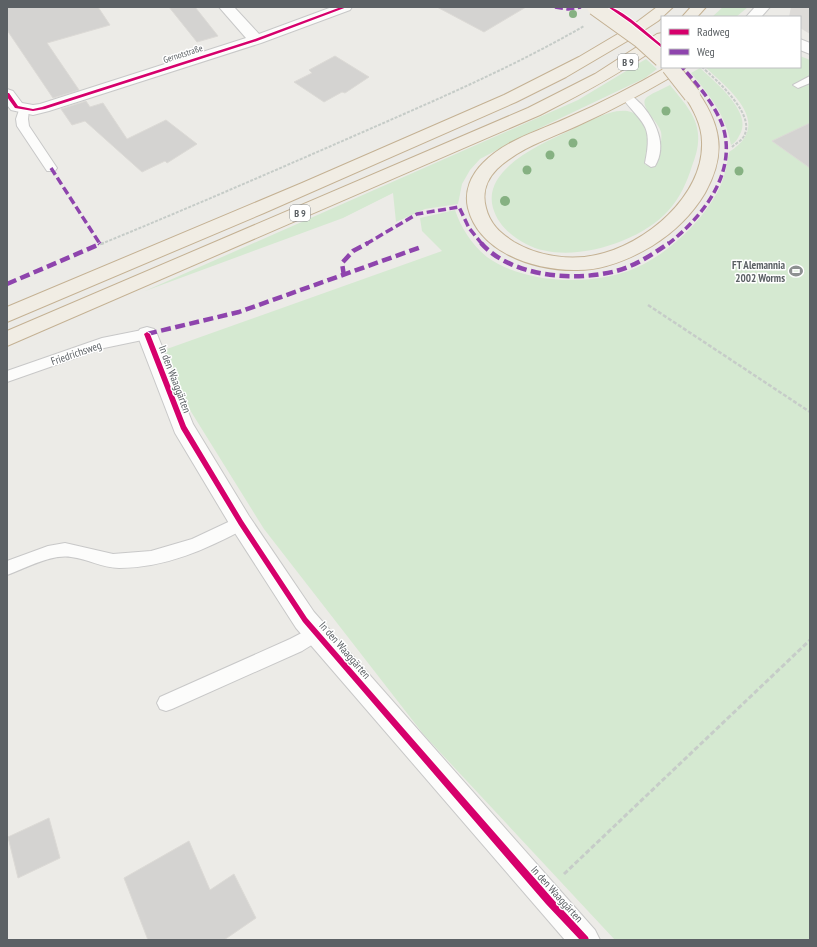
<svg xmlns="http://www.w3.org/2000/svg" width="817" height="947" viewBox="0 0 817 947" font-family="'PT Sans Narrow',sans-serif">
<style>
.industrial{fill:#dddbd8}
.green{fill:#d5e9d1}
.building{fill:#d4d3d1;stroke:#dcdad6}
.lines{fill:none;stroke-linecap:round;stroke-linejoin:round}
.service-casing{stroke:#c8c8c8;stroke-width:2}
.minor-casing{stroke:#c8c8c8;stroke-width:2}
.trunk-casing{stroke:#c4b193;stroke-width:2}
.path-far2{stroke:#c6ccc8;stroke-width:2;stroke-dasharray:3 1.5;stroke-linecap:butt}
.path-far1{stroke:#c6ccc8;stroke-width:2.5;stroke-dasharray:4 2;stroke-linecap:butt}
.path{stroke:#c6ccc8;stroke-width:3;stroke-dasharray:5 2.5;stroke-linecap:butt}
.service{fill:#fcfcfb;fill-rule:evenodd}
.minor{fill:#fcfcfb;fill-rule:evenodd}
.trunk{fill:#f1ede4;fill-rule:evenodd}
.trunk-bridge-casing{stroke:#c4b193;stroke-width:18;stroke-linecap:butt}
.trunk-bridge{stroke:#f1ede4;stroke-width:16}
.quiet-far1{stroke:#8e44ad;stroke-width:3.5;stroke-dasharray:8 3.5;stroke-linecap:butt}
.quiet{stroke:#8e44ad;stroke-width:4.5;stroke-dasharray:10 4.5;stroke-linecap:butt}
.cycleway-casing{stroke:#fff;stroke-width:2}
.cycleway{fill:#d6006c;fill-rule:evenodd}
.tree{fill:#86b182}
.labels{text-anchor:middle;stroke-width:3;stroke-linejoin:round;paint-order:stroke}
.far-street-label{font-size:9px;fill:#5c6165;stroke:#fff}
.shield{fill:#fff;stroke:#8d9093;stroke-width:1}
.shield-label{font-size:10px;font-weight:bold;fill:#5c6165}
.poi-label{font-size:11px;font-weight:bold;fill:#5c6165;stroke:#fff;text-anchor:end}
.street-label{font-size:11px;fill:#5c6165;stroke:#fff}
</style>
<rect width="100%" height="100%" fill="#ecebe7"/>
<polygon class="industrial" points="791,7 810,7 810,34 800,28 800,17 789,17"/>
<g class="green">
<polygon points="723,7 748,7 736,17 712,17"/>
<path d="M800,56l10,4v880h-195l-191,-205 -160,-206 -74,-119 -26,-60 278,-99 -20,-20 -2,-13 35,-8c6,18 17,35 32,47 40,29 115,30 157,7 30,-16 61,-46 76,-77 5,-11 7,-23 9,-35 45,-28 1,-62 -24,-85h95z"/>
<polygon points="646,59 657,69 645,78 521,137 480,159 470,170 462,184 458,204 425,209 396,222 393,193 343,218 145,291 578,100"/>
<path d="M700,68c15,14 55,46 39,68 -2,4 -4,7 -8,9 -5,-30 -21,-49 -40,-72z"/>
<path d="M670,85c11,14 27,30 28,49 1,11 -2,22 -6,32 -5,16 -12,32 -24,45 -29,32 -101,55 -142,33 -15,-8 -28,-19 -33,-36 -11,-39 48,-64 76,-77 15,-7 45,-25 62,-19 22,8 19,36 14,53l9,1c3,-10 9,-23 7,-34 -2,-10 -24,-27 -14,-35 7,-5 16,-8 23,-12z"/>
</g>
<g class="building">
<polygon points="7,7 98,7 110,25 47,43 79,90 53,98 7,30"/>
<polygon points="169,7 195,7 218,36 197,42"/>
<polygon points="437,7 526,7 484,32"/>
<polygon points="335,56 369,77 345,93 342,92 324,102 294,82 312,73 309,70"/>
<polygon points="86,101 90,107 103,103 127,139 166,120 197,144 167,163 165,161 142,172 85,121 72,125 61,109"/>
<polygon points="810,123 810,168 772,141"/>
<polygon points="49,818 60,858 18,878 8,837"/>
<polygon points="189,841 210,890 234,874 256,918 224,940 148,940 124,878"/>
</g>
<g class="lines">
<g class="service-casing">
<g id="service">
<polygon points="810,76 810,83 798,88 793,85"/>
<path d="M626,93c6,1 10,7 15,11 14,16 27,41 14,62l-4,1 -6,-4c9,-41 -4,-39 -24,-67z"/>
<polygon points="24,107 29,110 28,119 29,126 57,168 55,171 47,171 17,126 16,119 19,110"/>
<polygon points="147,329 152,330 154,334 152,338 104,348 7,382 7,371 102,338"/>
<path d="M241,516l5,2 3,5 -3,5c-39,21 -81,40 -127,40 -17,0 -31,-9 -48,-11 -21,-3 -44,11 -64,18v-14l41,-15 17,-3 48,11 38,-3 41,-12z"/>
<polygon points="317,625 323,628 325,633 323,638 302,651 172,709 166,711 160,709 157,703 160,697 290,639"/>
</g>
</g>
<g class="minor-casing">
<g id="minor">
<polygon points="219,7 234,7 259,34 332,7 352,7 350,10 261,43 49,111 33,115 11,110 7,105 7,89 13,91 22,103 33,105 40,104 246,38"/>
<polygon points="755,7 770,7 761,17 746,17"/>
<polygon points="800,39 810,43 810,54 800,50"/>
<polygon points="147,327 154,329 157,334 193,424 249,516 314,612 595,930 600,940 565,940 296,628 233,530 175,433 137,334 140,329"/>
</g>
</g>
<g class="trunk-casing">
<g id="trunk">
<polygon points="657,7 673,7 658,21 629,40 566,77 516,102 264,213 7,322 7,307 302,183 504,95 579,57 633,25"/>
<polygon points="691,7 706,7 697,17 682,17"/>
<path d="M662,33v11c-39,28 -80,50 -122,71l-533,231v-15l521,-223 67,-34 62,-40z"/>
<path d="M667,67h19l-3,3c-34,20 -68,39 -104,55 -28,13 -60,23 -82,44 -11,11 -15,25 -11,39 4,16 14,25 28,34 24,14 55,19 82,13 49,-10 108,-59 106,-113 0,-17 -9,-33 -18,-47l2,-3h12c24,35 28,63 7,101 -13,22 -31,39 -53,53 -24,14 -50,25 -78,24 -41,0 -95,-18 -106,-62 -4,-17 3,-33 15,-45 22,-23 56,-32 84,-45 34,-15 67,-32 100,-51z"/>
</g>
</g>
<g class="path-far2">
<path d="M702,67c14,13 58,50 40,72 -3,3 -7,5 -10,8"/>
<path d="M101,244c88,-36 175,-74 262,-112 75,-33 150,-65 221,-106"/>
</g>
<g class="path-far1">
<polyline points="100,244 104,243"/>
<polyline points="648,305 810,412"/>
</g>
<polyline class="path" points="564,874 810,640"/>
<use href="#service" class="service"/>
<use href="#minor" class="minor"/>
<use href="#trunk" class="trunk"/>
<g class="trunk-bridge-casing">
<g id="trunk-bridge">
<polyline points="595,7 641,40 662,59"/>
<polyline points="670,67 692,95"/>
</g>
</g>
<use href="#trunk-bridge" class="trunk-bridge"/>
<g class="quiet-far1">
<polyline points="555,7 568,9 581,7"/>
<polyline points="51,168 100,244"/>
<polyline points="366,244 417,214 459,207 469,228 482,244"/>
<path d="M668,244c35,-27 71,-73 54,-120 -9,-22 -25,-40 -40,-57"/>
</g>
<g class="quiet">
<path d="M481,243c30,34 94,39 135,28 19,-5 37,-17 53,-28"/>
<polyline points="344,276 342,263 353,251 368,243"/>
<polyline points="7,284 100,244 99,243"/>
<polyline points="147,334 239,312 421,247"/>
</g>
<g class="cycleway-casing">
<g id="cycleway">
<polygon points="341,7 347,7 257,41 45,109 33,111 15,108 7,97 7,93 9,93 18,106 33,109 42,107 255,39"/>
<path d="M608,7c12,0 43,29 54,38v3l-31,-25z"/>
<polygon points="147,332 150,334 186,426 243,521 307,618 552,898 588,937 589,940 580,940 546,904 303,622 239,525 181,429 144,334"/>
</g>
</g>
<use href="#cycleway" class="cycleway"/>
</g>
<g class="tree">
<circle cx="573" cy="14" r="4"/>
<circle cx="666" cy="111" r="4.5"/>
<circle cx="573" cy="143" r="4.5"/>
<circle cx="550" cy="155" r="4.5"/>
<circle cx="527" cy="170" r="4.5"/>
<circle cx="739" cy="171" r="4.5"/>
<circle cx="505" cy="201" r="5"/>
</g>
<defs>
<g id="stadium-bare" transform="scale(1.08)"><path d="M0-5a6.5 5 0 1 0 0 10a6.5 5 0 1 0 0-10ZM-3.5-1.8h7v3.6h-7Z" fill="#8e9192" stroke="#fff" stroke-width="2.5" paint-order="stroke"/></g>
</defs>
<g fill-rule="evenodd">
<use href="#stadium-bare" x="796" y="271"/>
</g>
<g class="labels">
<g class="far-street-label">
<text transform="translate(183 54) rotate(-18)" y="3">Gernotstraße</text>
</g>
<g class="shield">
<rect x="618" y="54" width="20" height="16" rx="3"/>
<rect x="290" y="205" width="20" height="16" rx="3"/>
</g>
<g class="shield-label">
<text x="628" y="66">B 9</text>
<text x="300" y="217">B 9</text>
</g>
<g class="poi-label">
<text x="785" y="269">FT Alemannia<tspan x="785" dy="13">2002 Worms</tspan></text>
</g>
<g class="street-label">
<text transform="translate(76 353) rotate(-19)" y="4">Friedrichsweg</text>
<text transform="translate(175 379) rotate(69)" y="4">In den Waaggärten</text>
<text transform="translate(345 650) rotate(49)" y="4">In den Waaggärten</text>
<text transform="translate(557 894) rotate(48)" y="4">In den Waaggärten</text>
</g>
</g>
<rect width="817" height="947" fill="none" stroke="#5c6165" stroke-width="16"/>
<rect x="661" y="16" width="140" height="52" fill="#ffffff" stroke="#bec0c1"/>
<rect x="669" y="29" width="20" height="6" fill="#d6006c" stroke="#bec0c1"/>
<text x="697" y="36" font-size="12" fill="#5c6165">Radweg</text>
<rect x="669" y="49" width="20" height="6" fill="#8e44ad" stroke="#bec0c1"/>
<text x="697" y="56" font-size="12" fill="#5c6165">Weg</text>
</svg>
